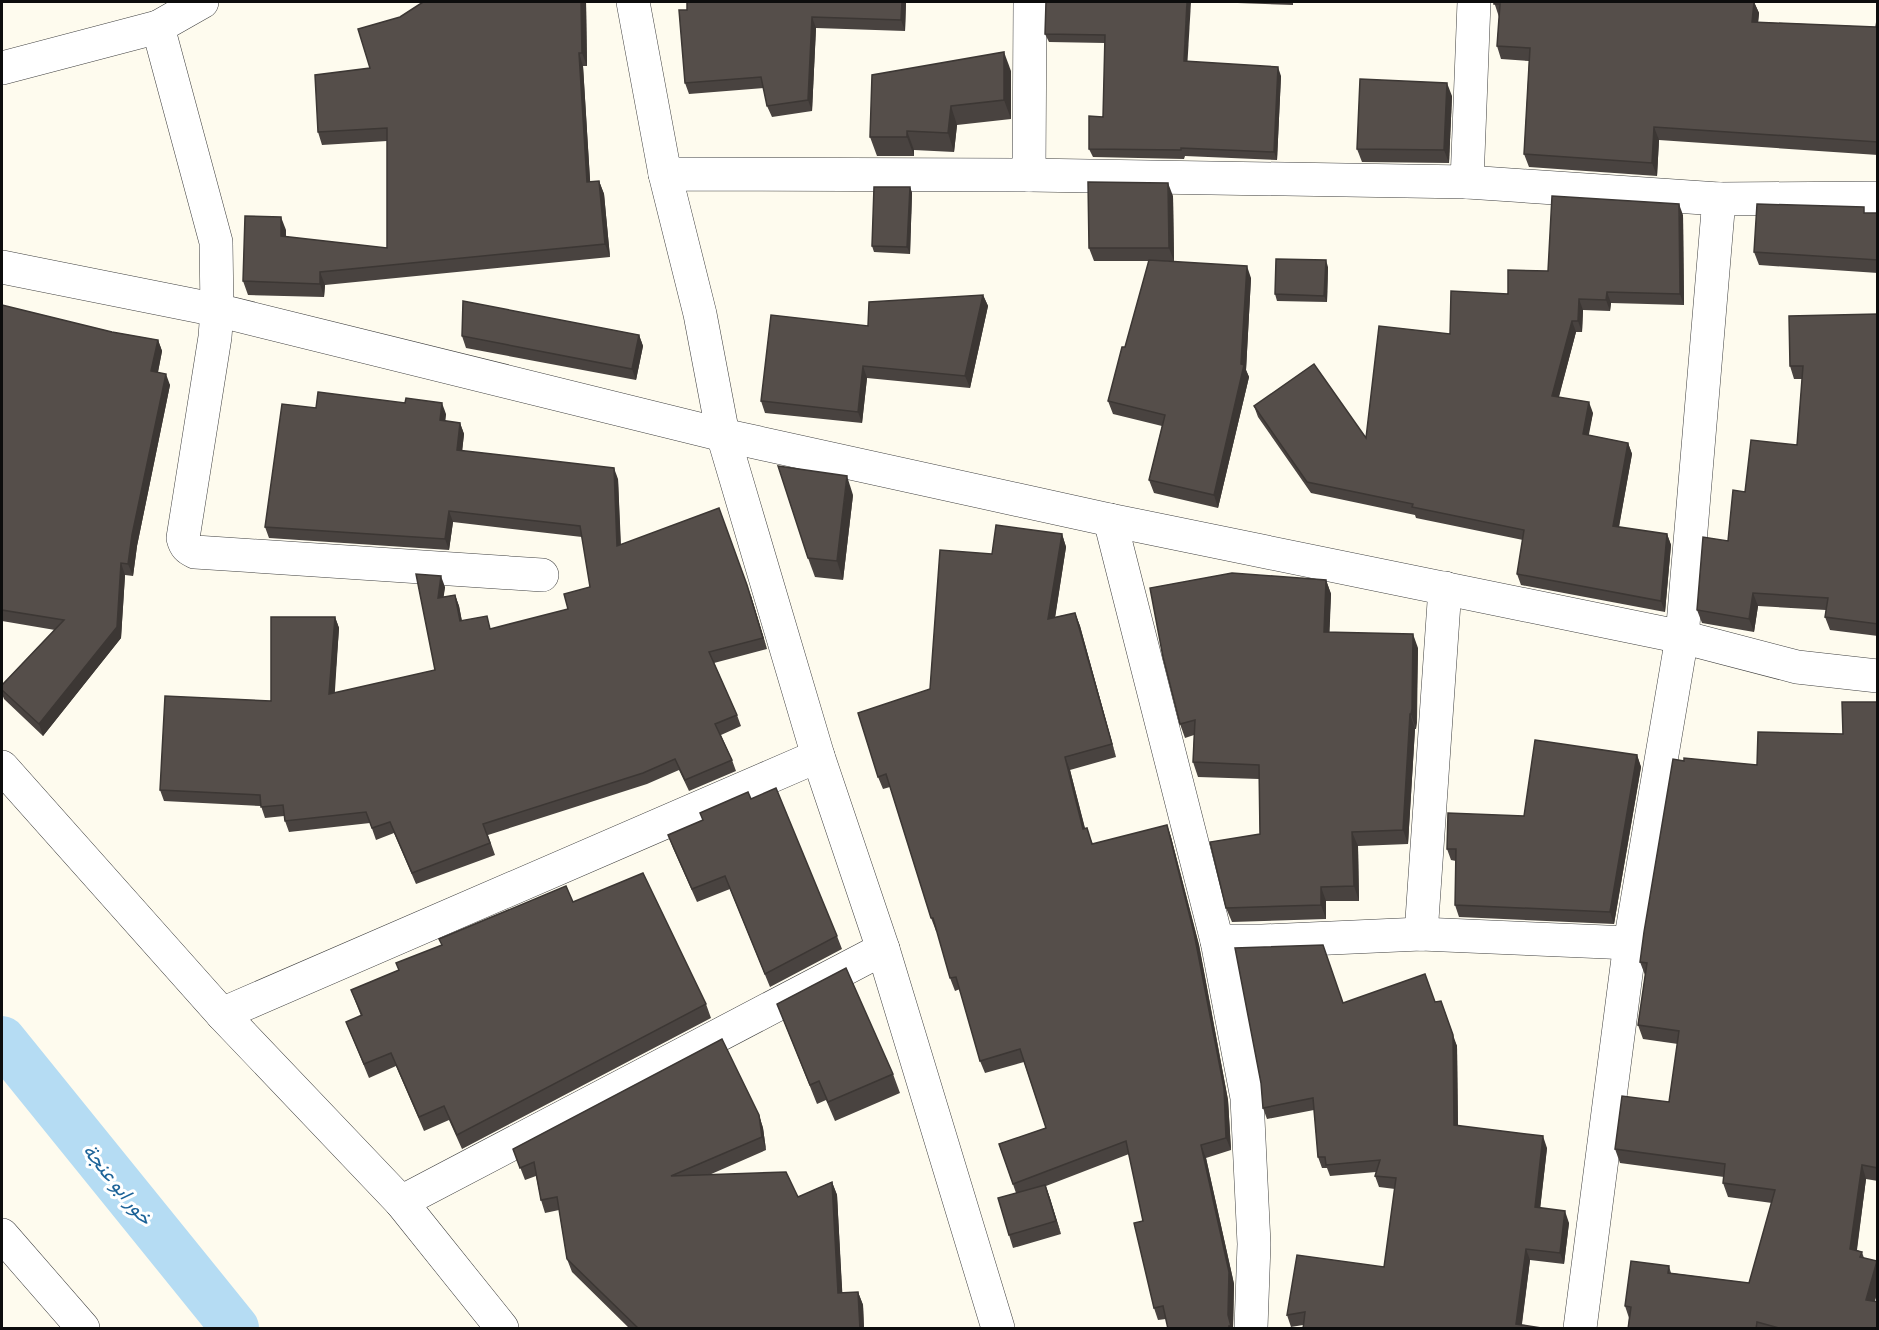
<svg xmlns="http://www.w3.org/2000/svg" width="1879" height="1330" viewBox="0 0 1879 1330" font-family="Bitter,Vazirmatn,serif">
<style>
.lines{fill:none;stroke-linecap:round;stroke-linejoin:round}
.canal{stroke:#b5dcf3;stroke-width:48}
.minor-casing{stroke:#404040;stroke-width:34}
.minor{stroke:#fff;stroke-width:33}
.wall{fill:#494340}
.shaded-wall{fill:#3c3734}
.building{fill:#554e4a;stroke:#3c3734;stroke-width:1.5}
.labels{text-anchor:middle;stroke-width:6;stroke-linejoin:round;paint-order:stroke}
.water-label{font-size:20px;font-style:italic;fill:#1d6398;stroke:#fff}
</style>
<rect width="100%" height="100%" fill="#fefbee"/>
<g class="lines">
<polyline class="canal" points="2,1040 235,1328"/>
<g class="minor-casing">
<g id="minor">
<polyline points="202,2 158,27 216,242 217,310 723,435 1110,520 1682,637 1797,667 1878,676"/>
<polyline points="633,2 665,174"/>
<polyline points="2,68 158,27"/>
<polyline points="1029,175 1030,2"/>
<polyline points="1467,182 1719,199 1878,198"/>
<path d="M2,267l215,43 -2,27 -32,201c2,8 5,11 12,14l347,23"/>
<polyline points="1110,520 1217,941 1262,941 1421,934 1630,943"/>
<polyline points="2,767 222,1014 401,1202 502,1328"/>
<polyline points="1421,934 1445,588"/>
<polyline points="1217,941 1247,1098 1254,1244 1251,1328"/>
<polyline points="222,1014 818,756"/>
<polyline points="401,1202 883,949"/>
<polyline points="2,1235 83,1328"/>
<polyline points="998,1328 883,949 818,756 723,435 700,314 665,174 1029,175 1467,182 1474,2"/>
<polyline points="1580,1328 1630,943 1682,637 1719,199"/>
</g>
</g>
<use href="#minor" class="minor"/>
</g>
<g class="wall">
<polygon points="423,2 586,2 587,66 583,66 590,181 599,181 604,194 610,257 325,285 324,297 248,295 243,281 286,230 286,237 387,248 387,141 322,145 318,132"/>
<polygon points="906,2 905,31 816,28 812,111 772,117 767,106 764,88 689,94 685,83 687,10"/>
<polygon points="1046,2 1187,61 1281,76 1277,160 1185,156 1184,159 1093,157 1089,149 1103,117 1105,43 1049,42 1045,34"/>
<polygon points="1210,2 1293,2 1293,5"/>
<polygon points="1494,2 1754,2 1759,13 1758,22 1876,27 1878,14 1878,155 1659,140 1657,176 1529,167 1524,154 1529,61 1501,59 1497,46 1499,17"/>
<polygon points="1011,71 1011,119 957,125 954,152 914,150 914,156 877,156 870,137"/>
<polygon points="1452,96 1449,163 1362,162 1357,149"/>
<polygon points="910,187 912,193 910,254 874,252 872,246"/>
<polygon points="1173,196 1174,261 1156,261 1251,278 1246,370 1249,377 1218,508 1154,493 1149,480 1162,426 1113,414 1108,401 1125,347 1149,261 1094,261 1089,248"/>
<polygon points="1866,213 1878,213 1878,273 1759,265 1754,252"/>
<polygon points="1683,215 1684,305 1611,303 1610,311 1583,310 1582,332 1576,332 1559,397 1593,413 1588,435 1628,443 1632,454 1619,527 1667,534 1671,545 1665,612 1521,585 1517,574 1523,540 1416,518 1415,515 1311,493 1258,417 1254,406 1366,438 1450,334 1508,294 1548,271"/>
<polygon points="1328,267 1327,302 1277,301 1275,294"/>
<polygon points="983,295 988,306 970,388 867,378 862,423 765,413 761,401 868,326"/>
<polygon points="2,305 112,332 158,340 162,351 158,372 170,385 137,546 133,576 125,575 121,638 43,736 4,699 2,694 2,685 55,630 2,621"/>
<polygon points="1878,314 1878,636 1830,630 1825,617 1826,610 1758,606 1754,632 1702,623 1697,610 1728,541 1745,492 1797,445 1802,379 1794,379 1790,366"/>
<polygon points="639,335 643,346 636,380 466,348 462,336"/>
<polygon points="316,408 446,414 445,421 460,423 464,434 462,451 618,479 621,545 751,596 767,649 714,663 737,715 741,726 721,735 732,760 736,771 689,791 679,770 647,784 488,835 495,855 416,884 394,833 376,840 370,823 289,832 285,821 284,816 265,818 261,806 164,801 160,790 271,701 335,617 339,628 334,693 435,670 416,574 445,587 443,597 455,595 459,606 462,621 492,629 568,609 590,587 582,537 453,522 449,550 269,538 265,527"/>
<polygon points="853,495 843,580 815,577 808,558"/>
<polygon points="1062,534 1066,547 1055,617 1075,613 1080,626 1116,757 1070,770 1085,828 1093,844 1167,825 1171,837 1199,945 1228,1100 1231,1150 1206,1158 1234,1284 1233,1329 1168,1329 1166,1319 1158,1320 1154,1308 1143,1221 1129,1154 1046,1186 1061,1234 1013,1248 1009,1235 1016,1193 999,1144 1046,1128 1024,1062 985,1073 980,1061 960,989 955,991 950,978 937,930 936,931 931,918 890,787 883,789 878,777 930,689 992,554"/>
<polygon points="1326,580 1331,594 1329,632 1418,648 1417,723 1416,729 1415,729 1408,844 1358,846 1359,901 1326,901 1326,919 1232,922 1226,908 1260,834 1259,779 1198,777 1193,762 1194,735 1185,738 1180,724"/>
<polygon points="1878,702 1878,1181 1866,1179 1857,1250 1862,1252 1864,1258 1877,1261 1878,1262 1878,1290 1875,1301 1878,1329 1628,1329 1629,1318 1625,1306 1669,1266 1671,1273 1749,1283 1772,1203 1728,1197 1723,1183 1724,1177 1620,1163 1615,1149 1669,1102 1678,1044 1643,1039 1638,1025 1645,975 1640,962 1684,761 1757,765 1843,734"/>
<polygon points="1637,755 1641,767 1614,924 1459,917 1455,905 1456,861 1451,860 1447,849 1524,816"/>
<polygon points="751,799 837,936 842,949 770,987 730,889 697,902 673,848 668,835 703,820 700,813"/>
<polygon points="573,902 706,1004 711,1018 462,1149 449,1120 424,1131 396,1066 369,1078 346,1022 361,1016 351,990 399,970"/>
<polygon points="1435,1002 1457,1046 1458,1126 1547,1148 1540,1208 1569,1223 1564,1264 1530,1260 1522,1324 1303,1325 1291,1327 1287,1315 1384,1267 1395,1189 1379,1187 1375,1176 1376,1172 1330,1176 1327,1168 1322,1168 1318,1157 1314,1110 1267,1119 1263,1108 1261,1083 1343,1003"/>
<polygon points="777,1004 893,1074 900,1093 835,1121 826,1100 817,1104"/>
<polygon points="759,1115 763,1128 766,1150 709,1175 798,1197 832,1182 837,1195 842,1292 858,1292 863,1305 864,1329 630,1329 572,1272 567,1259 559,1210 545,1213 541,1200 536,1176 525,1180 513,1149"/>
</g>
<g class="shaded-wall">
<polygon points="581,2 586,2 587,66 582,53"/>
<polygon points="902,2 906,2 905,31 901,20"/>
<polygon points="1187,2 1191,2 1187,70 1184,61"/>
<polygon points="1754,2 1759,13 1757,35 1752,22"/>
<polygon points="812,17 816,28 812,111 808,100"/>
<polygon points="1004,52 1011,71 1011,119 1004,100"/>
<polygon points="579,53 583,66 591,195 587,182"/>
<polygon points="1278,67 1281,76 1277,160 1274,152"/>
<polygon points="1447,83 1452,96 1449,163 1444,150"/>
<polygon points="951,106 957,125 954,152 948,133"/>
<polygon points="1654,127 1659,140 1657,176 1652,163"/>
<polygon points="907,131 914,150 914,156 907,137"/>
<polygon points="599,181 604,194 610,257 605,244"/>
<polygon points="1168,183 1173,196 1174,261 1169,248"/>
<polygon points="910,187 912,193 910,254 907,247"/>
<polygon points="1679,204 1683,215 1684,305 1680,294"/>
<polygon points="281,217 286,230 285,249 281,236"/>
<polygon points="1326,260 1328,267 1327,302 1324,296"/>
<polygon points="1247,266 1251,278 1246,370 1249,377 1218,508 1214,495 1241,364"/>
<polygon points="320,272 325,285 324,297 320,284"/>
<polygon points="1607,292 1611,303 1610,311 1606,300"/>
<polygon points="983,295 988,306 970,388 965,376"/>
<polygon points="1579,299 1583,310 1582,332 1578,321"/>
<polygon points="1572,321 1576,332 1556,407 1552,396"/>
<polygon points="639,335 643,346 636,380 632,369"/>
<polygon points="158,340 162,351 156,382 151,371"/>
<polygon points="863,366 867,378 862,423 858,412"/>
<polygon points="166,374 170,385 137,546 133,576 128,564 132,535"/>
<polygon points="1589,402 1593,413 1587,445 1583,434"/>
<polygon points="442,403 446,414 444,431 440,420"/>
<polygon points="460,423 464,434 461,461 457,450"/>
<polygon points="1628,443 1632,454 1617,537 1613,526"/>
<polygon points="614,468 618,479 621,557 617,546"/>
<polygon points="847,476 853,495 843,580 837,561"/>
<polygon points="449,511 453,522 449,550 445,539"/>
<polygon points="1062,534 1066,547 1053,631 1048,619"/>
<polygon points="1667,534 1671,545 1665,612 1661,601"/>
<polygon points="121,563 125,575 121,638 43,736 39,724"/>
<polygon points="441,576 445,587 442,610 438,598"/>
<polygon points="1326,580 1331,594 1329,647 1324,632"/>
<polygon points="747,585 751,596 767,649 763,638"/>
<polygon points="1753,593 1758,606 1754,632 1749,619"/>
<polygon points="455,595 459,606 464,633 460,621"/>
<polygon points="1075,613 1080,626 1116,757 1112,744"/>
<polygon points="335,617 339,628 334,705 329,694"/>
<polygon points="1413,634 1418,648 1416,729 1411,714"/>
<polygon points="1410,714 1415,729 1408,844 1403,830"/>
<polygon points="1637,755 1641,767 1614,924 1610,912"/>
<polygon points="1065,757 1070,770 1088,841 1083,829"/>
<polygon points="1167,825 1171,837 1199,945 1228,1100 1231,1150 1226,1138"/>
<polygon points="1352,832 1358,846 1359,901 1354,886"/>
<polygon points="1321,887 1326,901 1326,919 1321,905"/>
<polygon points="1441,1001 1457,1046 1458,1137 1454,1125"/>
<polygon points="759,1115 763,1128 766,1150 762,1137"/>
<polygon points="1543,1136 1547,1148 1539,1219 1535,1207"/>
<polygon points="1201,1145 1206,1158 1234,1284 1233,1329 1228,1315"/>
<polygon points="1862,1165 1866,1179 1855,1262 1850,1249"/>
<polygon points="832,1182 837,1195 843,1305 838,1293"/>
<polygon points="1045,1185 1050,1198 1061,1234 1056,1221"/>
<polygon points="1565,1211 1569,1223 1564,1264 1560,1253"/>
<polygon points="1526,1249 1530,1260 1521,1329 1516,1324"/>
<polygon points="1877,1261 1878,1290 1871,1313 1866,1300"/>
<polygon points="858,1292 863,1305 864,1329 860,1329"/>
</g>
<g class="building">
<polygon points="423,2 581,2 582,53 579,53 587,182 599,181 605,244 320,272 320,284 243,281 245,216 281,217 281,236 387,248 387,128 318,132 315,75 370,68 358,29 400,17"/>
<polygon points="687,2 902,2 901,20 812,17 808,100 767,106 761,77 685,83 679,10 687,10"/>
<polygon points="1046,2 1187,2 1184,61 1278,67 1274,152 1181,148 1181,150 1089,149 1089,116 1103,117 1105,35 1045,34"/>
<polygon points="1494,2 1754,2 1752,22 1876,27 1878,14 1878,142 1654,127 1652,163 1524,154 1530,48 1497,46 1500,4 1494,4"/>
<polygon points="1004,52 1004,100 951,106 948,133 907,131 907,137 870,137 872,75"/>
<polygon points="1360,79 1447,83 1444,150 1357,149"/>
<polygon points="1088,182 1168,183 1169,248 1089,248"/>
<polygon points="874,187 910,187 907,247 872,246"/>
<polygon points="1552,196 1679,204 1680,294 1607,292 1606,300 1579,299 1578,321 1572,321 1552,396 1589,402 1583,434 1628,443 1613,526 1667,534 1661,601 1517,574 1524,530 1412,507 1413,504 1307,482 1254,406 1314,364 1366,438 1379,326 1450,334 1451,291 1508,294 1508,270 1548,271"/>
<polygon points="1757,204 1864,207 1864,213 1878,213 1878,260 1754,252"/>
<polygon points="1276,259 1326,260 1324,296 1275,294"/>
<polygon points="1149,260 1247,266 1241,364 1244,365 1214,495 1149,480 1165,415 1108,401 1122,347 1125,347"/>
<polygon points="983,295 965,376 863,366 858,412 761,401 771,315 868,326 869,302"/>
<polygon points="463,301 639,335 632,369 462,336"/>
<polygon points="2,305 112,332 158,340 151,371 166,374 132,535 128,564 121,563 117,627 39,724 2,690 2,685 64,620 2,610"/>
<polygon points="1878,314 1878,624 1825,617 1828,598 1753,593 1749,619 1697,610 1703,537 1728,541 1733,490 1745,492 1751,440 1797,445 1803,366 1790,366 1789,316"/>
<polygon points="318,392 405,403 406,398 442,403 440,420 460,423 457,450 614,468 617,546 719,508 747,585 763,638 709,652 737,715 715,724 732,760 685,780 675,759 643,773 483,824 490,843 412,873 390,822 372,828 366,812 285,821 283,805 261,807 260,795 160,790 165,696 271,701 271,617 335,617 329,694 435,670 416,574 441,576 438,598 455,595 460,621 487,616 490,629 568,609 564,594 590,587 580,526 449,511 445,539 265,527 282,404 316,408"/>
<polygon points="778,466 847,476 837,561 808,558"/>
<polygon points="996,525 1062,534 1048,619 1075,613 1112,744 1065,757 1083,829 1087,828 1092,844 1167,825 1194,933 1224,1088 1226,1138 1201,1145 1229,1272 1228,1315 1231,1326 1229,1326 1229,1329 1168,1329 1163,1306 1154,1308 1134,1223 1143,1221 1126,1141 1013,1184 999,1144 1046,1128 1020,1049 980,1061 956,977 950,978 933,918 931,918 886,774 878,777 858,713 930,689 940,550 992,554"/>
<polygon points="1232,573 1326,580 1324,632 1413,634 1412,709 1411,714 1410,714 1403,830 1352,832 1354,886 1321,887 1321,905 1226,908 1210,842 1260,834 1259,765 1193,762 1195,720 1180,724 1163,657 1150,588"/>
<polygon points="1842,702 1878,702 1878,1168 1862,1165 1850,1249 1862,1252 1860,1257 1877,1261 1866,1300 1878,1302 1878,1329 1783,1329 1757,1322 1756,1329 1628,1329 1631,1307 1625,1306 1631,1261 1669,1266 1668,1273 1749,1283 1775,1190 1723,1183 1725,1164 1615,1149 1622,1096 1669,1102 1679,1031 1638,1025 1647,963 1640,962 1644,932 1673,759 1684,761 1684,758 1757,765 1758,732 1843,734"/>
<polygon points="1535,740 1637,755 1610,912 1455,905 1456,849 1447,849 1448,813 1524,816"/>
<polygon points="776,788 837,936 765,974 725,876 692,889 668,835 703,820 700,813 748,792 751,799"/>
<polygon points="643,873 706,1004 457,1135 444,1106 419,1117 391,1053 364,1064 346,1022 362,1015 351,990 399,970 396,963 442,945 439,939 566,886 573,902"/>
<polygon points="1323,945 1343,1003 1425,974 1435,1002 1441,1001 1453,1035 1454,1125 1543,1136 1535,1207 1565,1211 1560,1253 1526,1249 1516,1324 1548,1329 1303,1329 1305,1312 1287,1315 1297,1255 1384,1267 1396,1178 1375,1176 1380,1160 1326,1165 1325,1157 1318,1157 1313,1098 1263,1108 1261,1083 1235,948"/>
<polygon points="846,968 893,1074 828,1102 819,1081 810,1085 777,1004"/>
<polygon points="722,1039 759,1115 762,1137 671,1176 786,1172 798,1197 832,1182 838,1293 858,1292 860,1329 639,1329 567,1259 557,1197 541,1200 534,1162 520,1168 513,1149"/>
<polygon points="1045,1185 1056,1221 1009,1235 998,1198"/>
</g>
<g class="labels">
<g class="water-label">
<text transform="translate(118 1184) rotate(51)" y="7">خور ابو عنجة</text>
</g>
</g>
<rect width="1879" height="1330" fill="none" stroke="#0d0d0d" stroke-width="6"/>
</svg>
